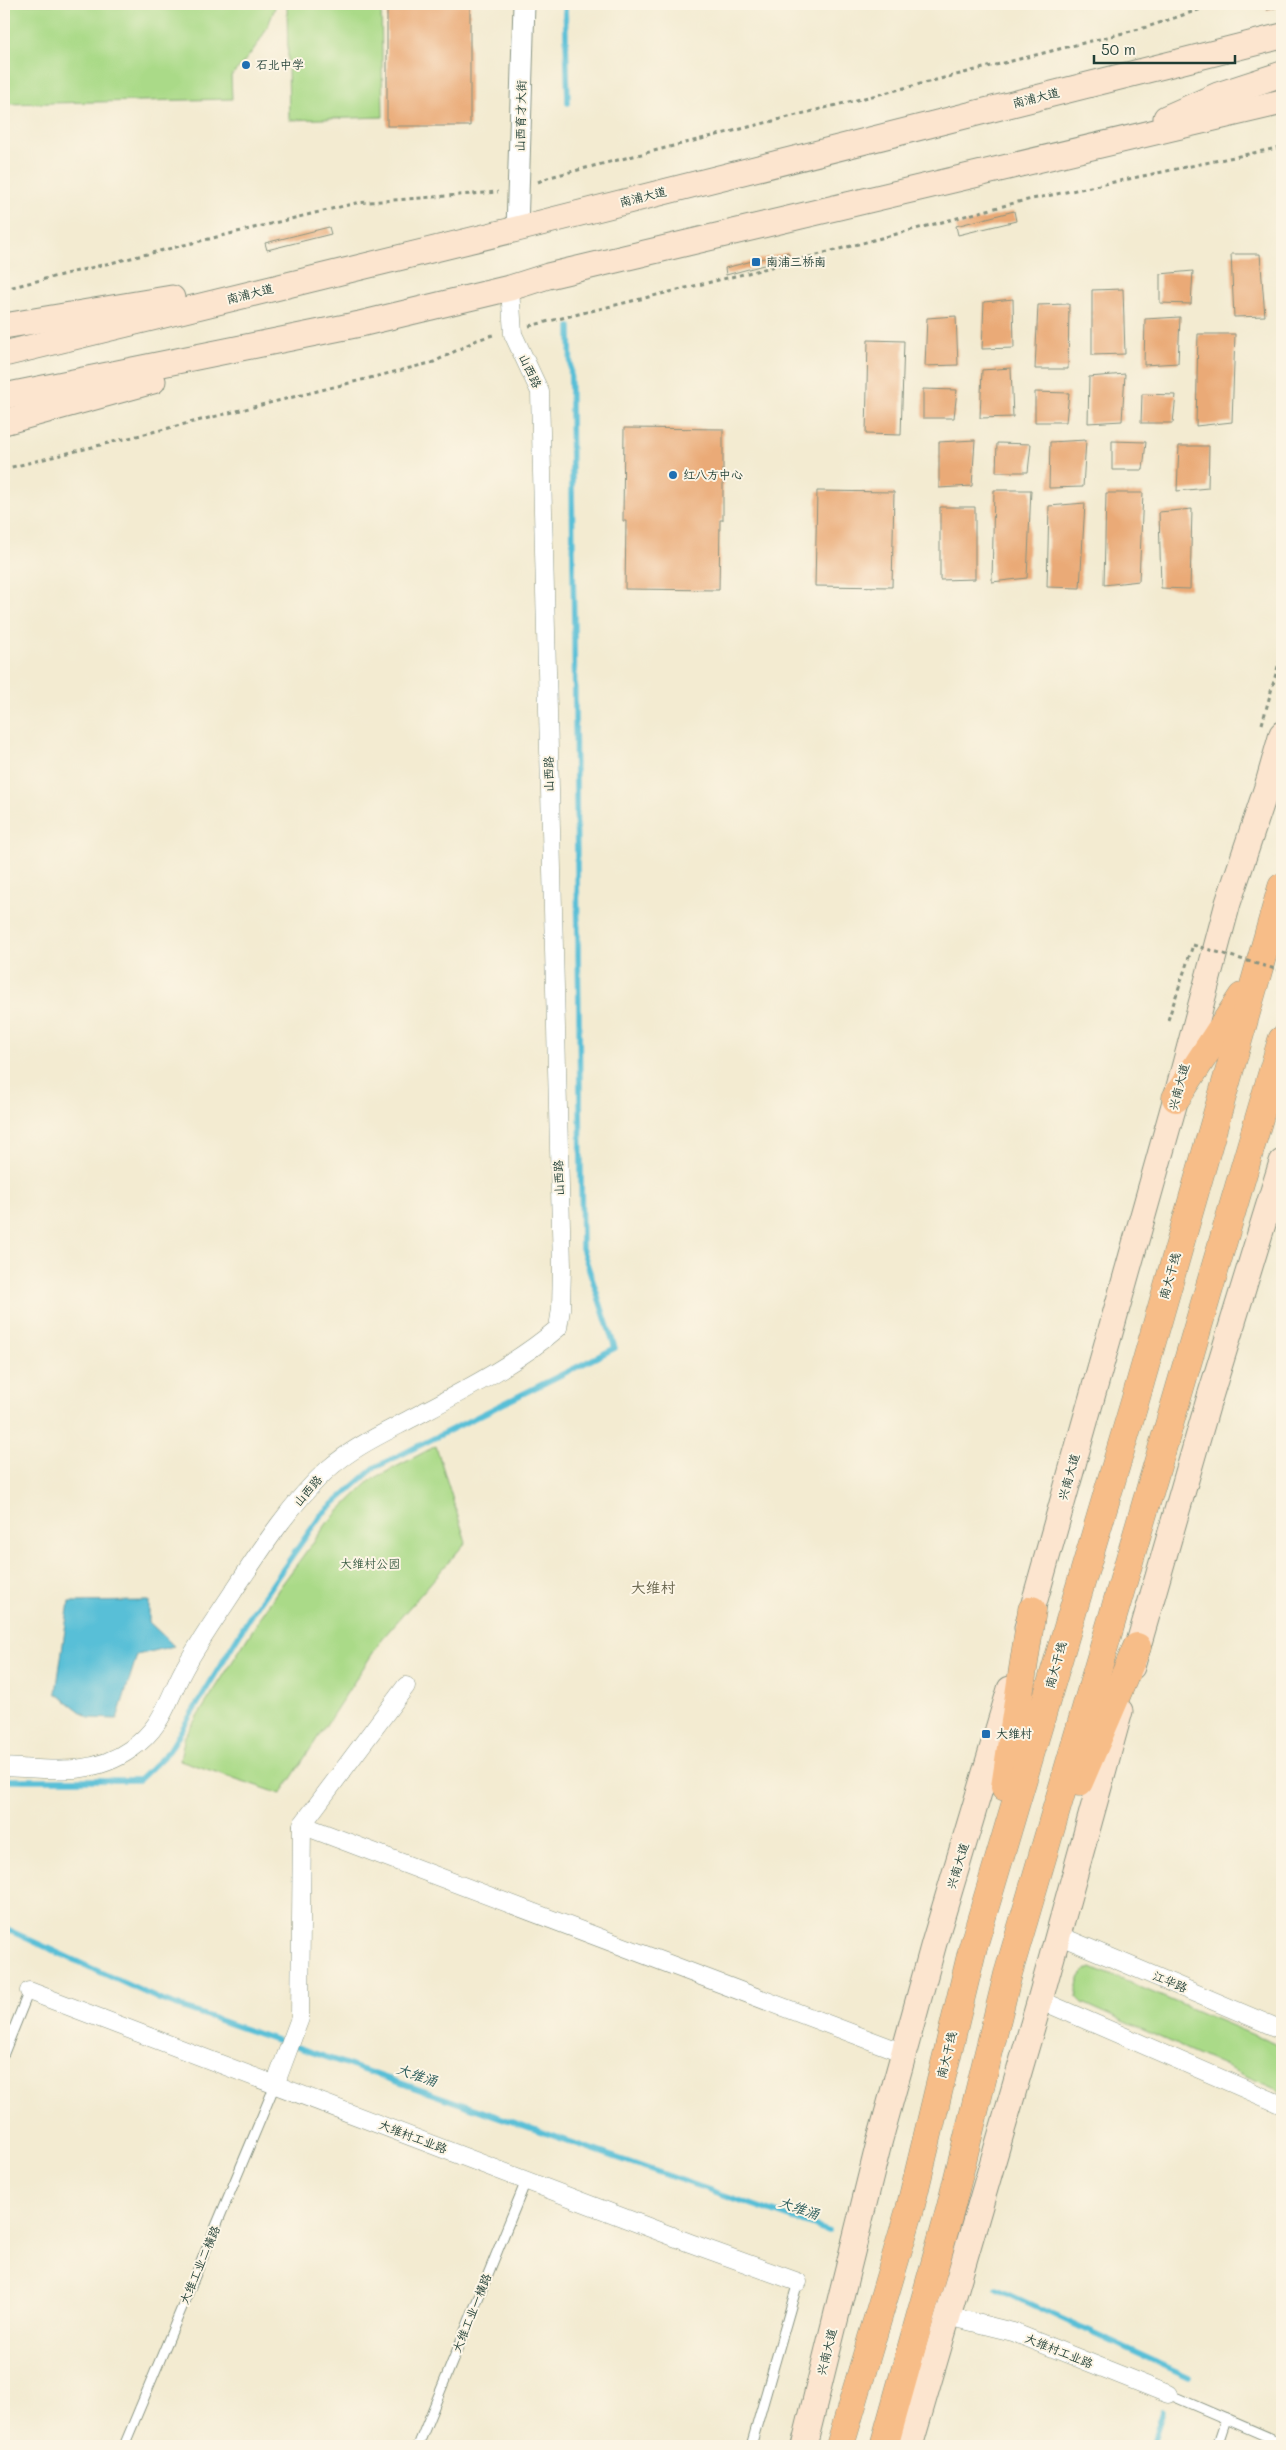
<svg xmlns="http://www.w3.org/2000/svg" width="1286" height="2450" viewBox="0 0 1286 2450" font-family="Mali,'LXGW WenKai TC',sans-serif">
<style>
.green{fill:#aada88;stroke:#648c5e}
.water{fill:#59bfd7;stroke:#3c7e86}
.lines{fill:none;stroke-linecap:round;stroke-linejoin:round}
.stream{stroke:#59bfd7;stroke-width:5.5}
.building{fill:#eaaa77}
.service-casing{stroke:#899482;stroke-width:11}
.minor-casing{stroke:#899482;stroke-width:19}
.tertiary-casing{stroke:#899482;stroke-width:23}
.secondary-casing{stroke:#899482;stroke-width:27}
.trunk-casing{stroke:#899482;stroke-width:29}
.path{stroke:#899482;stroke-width:3;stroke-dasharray:4 4;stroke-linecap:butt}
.service{stroke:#fff;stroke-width:9}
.minor{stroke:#fff;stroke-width:18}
.tertiary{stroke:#fff;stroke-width:21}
.secondary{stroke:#fce5cf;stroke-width:25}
.trunk{stroke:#f7bd88;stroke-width:28}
.path-bridge{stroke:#899482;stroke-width:3;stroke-dasharray:4 4;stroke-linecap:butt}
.poi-dot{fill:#1f6fb2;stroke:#fcf5e5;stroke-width:2}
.labels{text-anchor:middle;stroke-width:4;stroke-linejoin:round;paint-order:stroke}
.poi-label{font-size:12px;fill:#1f3d34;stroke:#fcf5e5;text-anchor:start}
.street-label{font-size:12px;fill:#1f3d34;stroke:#fcf5e5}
.park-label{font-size:12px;fill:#3b5c45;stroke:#fcf5e5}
.water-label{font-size:14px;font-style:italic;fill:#2e5e5d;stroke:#fcf5e5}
.quarter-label{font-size:15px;fill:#66634b;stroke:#fcf5e5}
</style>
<rect width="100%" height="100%" fill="#fcf5e5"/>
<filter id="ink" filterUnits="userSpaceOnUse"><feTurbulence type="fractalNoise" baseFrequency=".02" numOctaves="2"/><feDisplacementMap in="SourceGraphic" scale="10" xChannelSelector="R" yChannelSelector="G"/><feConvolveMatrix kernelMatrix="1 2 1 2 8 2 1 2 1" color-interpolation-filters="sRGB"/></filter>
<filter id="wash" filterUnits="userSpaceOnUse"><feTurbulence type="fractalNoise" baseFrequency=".0096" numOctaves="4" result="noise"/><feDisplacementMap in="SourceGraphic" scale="20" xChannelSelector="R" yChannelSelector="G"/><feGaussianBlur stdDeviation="1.12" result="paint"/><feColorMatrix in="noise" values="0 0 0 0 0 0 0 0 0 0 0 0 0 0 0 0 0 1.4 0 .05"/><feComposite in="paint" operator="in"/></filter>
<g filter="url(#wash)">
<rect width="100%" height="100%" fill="#f3ebd1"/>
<g class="green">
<path d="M4,4h272c-9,30 -23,49 -45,72l1,23 -228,5z"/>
<polygon points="287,4 381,4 383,117 289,120"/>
<polygon points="436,1446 466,1542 382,1639 281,1794 180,1760 185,1736 280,1587 328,1522 371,1480"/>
<path d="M1092,1967l190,80v45l-199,-89 -6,-6c-1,-15 1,-23 15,-30z"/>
</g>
<polygon class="water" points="149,1601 149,1622 174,1646 137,1655 117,1719 89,1718 56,1693 69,1602"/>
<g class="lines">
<g class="stream">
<polyline points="565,4 568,103"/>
<polyline points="4,1780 139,1780 169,1751 252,1613 321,1515 374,1468 615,1348 582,1248 570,327"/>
<polyline points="4,1928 161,2000 828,2231"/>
<polyline points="997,2289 1189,2377"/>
<polyline points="1152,2446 1163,2410"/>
</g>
</g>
<g id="blocks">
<g class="building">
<rect x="387" y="4" width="83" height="122"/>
<polygon points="1266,4 1282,4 1282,6 1267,10"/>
<polygon points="1014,211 1016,221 958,235 956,226"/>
<polygon points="329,227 331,234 267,250 265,243"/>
<polygon points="788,252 790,258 726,275 725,268"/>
<polygon points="1231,254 1260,254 1265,316 1234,317"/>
<polygon points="1193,271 1191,304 1160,303 1160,274"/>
<polygon points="1123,289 1125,354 1092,355 1092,290"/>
<polygon points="1013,299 1014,348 982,349 984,302"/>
<polygon points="1069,304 1068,369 1035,369 1038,305"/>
<polygon points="956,316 958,365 925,366 927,318"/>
<polygon points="1180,317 1178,363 1144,365 1145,319"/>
<polygon points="1198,334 1235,334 1232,422 1196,426"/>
<polygon points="868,340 904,341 901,435 866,434"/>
<polygon points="1011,368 1013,417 980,418 982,370"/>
<polygon points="1125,374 1122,421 1088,423 1089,377"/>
<polygon points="923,389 957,390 954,418 923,418"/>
<polygon points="1035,392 1069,393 1066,422 1035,422"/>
<polygon points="1142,394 1176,395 1173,423 1141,423"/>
<polygon points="624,428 723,429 723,520 720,520 719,590 625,589 626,521 623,521"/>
<polygon points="975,440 972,486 939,488 939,442"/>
<polygon points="1086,440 1083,487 1049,488 1050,442"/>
<polygon points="1112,441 1146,442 1143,470 1112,470"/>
<polygon points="997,443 1031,444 1028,472 996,472"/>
<polygon points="1179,446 1209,446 1208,488 1177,491"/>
<polygon points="994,490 1031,490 1027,578 992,582"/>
<polygon points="817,491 894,492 892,587 815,586"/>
<polygon points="1106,493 1143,493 1139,581 1104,585"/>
<polygon points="1085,503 1080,588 1047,587 1049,506"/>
<polygon points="940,507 975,507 975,579 940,580"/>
<polygon points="1192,509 1190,589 1161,588 1159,512"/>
</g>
</g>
</g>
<g filter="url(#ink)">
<use href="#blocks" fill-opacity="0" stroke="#899482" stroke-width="1"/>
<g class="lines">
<g class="service-casing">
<g id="service">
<polyline points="4,2053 29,1991"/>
<polyline points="1168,2394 1282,2443"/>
<polyline points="124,2446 275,2085"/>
<polyline points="418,2446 526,2181"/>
<polyline points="751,2446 798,2282"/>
<polyline points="1217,2446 1226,2419"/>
</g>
</g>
<g class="minor-casing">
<g id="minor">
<path d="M4,1767c45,2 88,10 127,-18 35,-24 37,-54 57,-87 14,-24 30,-47 45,-70 27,-41 58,-89 94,-122 26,-23 57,-37 87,-53 49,-26 102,-53 144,-89l3,-19 1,-42 -22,-875 -27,-58 -3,-46"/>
<polyline points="302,1825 904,2053"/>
<polyline points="1058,1935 1282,2030"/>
<polyline points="29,1991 690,2243 798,2282"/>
<polyline points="1040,2000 1282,2105"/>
<polyline points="275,2085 300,2018 302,1825 406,1686"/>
<polyline points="948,2316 1013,2332 1168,2394"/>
</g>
</g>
<g class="tertiary-casing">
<polyline id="tertiary" points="517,229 524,4"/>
</g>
<g class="secondary-casing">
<g id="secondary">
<polyline points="1166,118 1218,95 1282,74"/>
<polyline points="4,326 172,298"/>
<polyline points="4,354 517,229 1282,36"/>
<polyline points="4,396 360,324 510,288 548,276 1282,102"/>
<polyline points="4,422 153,381"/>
<polyline points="1027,1628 1176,1098 1228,903 1267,787 1282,734"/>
<polyline points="1132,1667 1208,1403 1282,1162"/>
<polyline points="804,2446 879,2143 934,1943 1010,1689"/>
<polyline points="910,2446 1040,2000 1120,1711"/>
</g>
</g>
<g class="trunk-casing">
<g id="trunk">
<polyline points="1176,1098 1242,997"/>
<polyline points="1079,1782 1137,1647"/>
<polyline points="1005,1787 1032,1610"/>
<polyline points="840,2446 910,2209 973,1947 1135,1401 1282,887"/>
<polyline points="884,2446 950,2210 1008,1974 1282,1040"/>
</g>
</g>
<g class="path">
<polyline points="538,182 550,177 1147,27 1216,4"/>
<polyline points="4,289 356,203 498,192"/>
<polyline points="529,326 756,271 1018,202 1282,147"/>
<polyline points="4,469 434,362 477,340 496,334"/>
<polyline points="1262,724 1282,652"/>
<polyline points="1168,1020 1192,948"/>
</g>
<use href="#service" class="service"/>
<use href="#minor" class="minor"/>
<use href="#tertiary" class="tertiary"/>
<use href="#secondary" class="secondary"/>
<use href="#trunk" class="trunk"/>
<polyline class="path-bridge" points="1193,945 1282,971"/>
</g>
</g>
<g class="poi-dot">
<circle cx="246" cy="65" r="5"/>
<rect x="751" y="257" width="10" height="10" rx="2.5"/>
<circle cx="673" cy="475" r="5"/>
<rect x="981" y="1729" width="10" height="10" rx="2.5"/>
</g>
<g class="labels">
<g class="poi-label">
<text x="256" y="69">石北中学</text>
<text x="766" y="266">南浦三桥南</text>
<text x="683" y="479">红八方中心</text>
<text x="996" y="1738">大维村</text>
</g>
<g class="street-label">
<text transform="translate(1036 98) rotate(-14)" y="4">南浦大道</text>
<text transform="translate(521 116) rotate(-89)" y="4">山西育才大街</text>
<text transform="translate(643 197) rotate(-14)" y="4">南浦大道</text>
<text transform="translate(250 294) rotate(-14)" y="4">南浦大道</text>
<text transform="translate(530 371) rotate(65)" y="4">山西路</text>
<text transform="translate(549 774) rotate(-91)" y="4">山西路</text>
<text transform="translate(1179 1087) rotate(-75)" y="4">兴南大道</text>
<text transform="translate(559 1178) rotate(-92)" y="4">山西路</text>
<text transform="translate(1170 1276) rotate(-74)" y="4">南大干线</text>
<text transform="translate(1069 1477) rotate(-74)" y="4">兴南大道</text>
<text transform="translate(308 1491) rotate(-49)" y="4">山西路</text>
<text transform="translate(1056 1665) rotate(-74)" y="4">南大干线</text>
<text transform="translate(958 1866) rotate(-73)" y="4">兴南大道</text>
<text transform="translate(1170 1982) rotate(23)" y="4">江华路</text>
<text transform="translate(947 2055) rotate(-76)" y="4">南大干线</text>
<text transform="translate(413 2137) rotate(21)" y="4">大维村工业路</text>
<text transform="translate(200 2265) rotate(-67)" y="4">大维工业二横路</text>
<text transform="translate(472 2313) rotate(-68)" y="4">大维工业一横路</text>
<text transform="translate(1059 2351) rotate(22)" y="4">大维村工业路</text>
<text transform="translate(827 2352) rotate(-76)" y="4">兴南大道</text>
</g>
<g class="park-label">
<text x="370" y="1568">大维村公园</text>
</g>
<g class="water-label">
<text transform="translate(417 2075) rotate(19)" y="5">大维涌</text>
<text transform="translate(799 2208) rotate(19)" y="5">大维涌</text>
</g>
<g class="quarter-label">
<text x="653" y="1593">大维村</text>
</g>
</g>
<rect width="1286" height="2450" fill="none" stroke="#fcf5e5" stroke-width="20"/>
<path d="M1094 55v8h141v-8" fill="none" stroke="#1f3d34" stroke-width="2.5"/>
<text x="1101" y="55" font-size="15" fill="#1f3d34" stroke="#fcf5e5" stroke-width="4" paint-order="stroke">50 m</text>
</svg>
